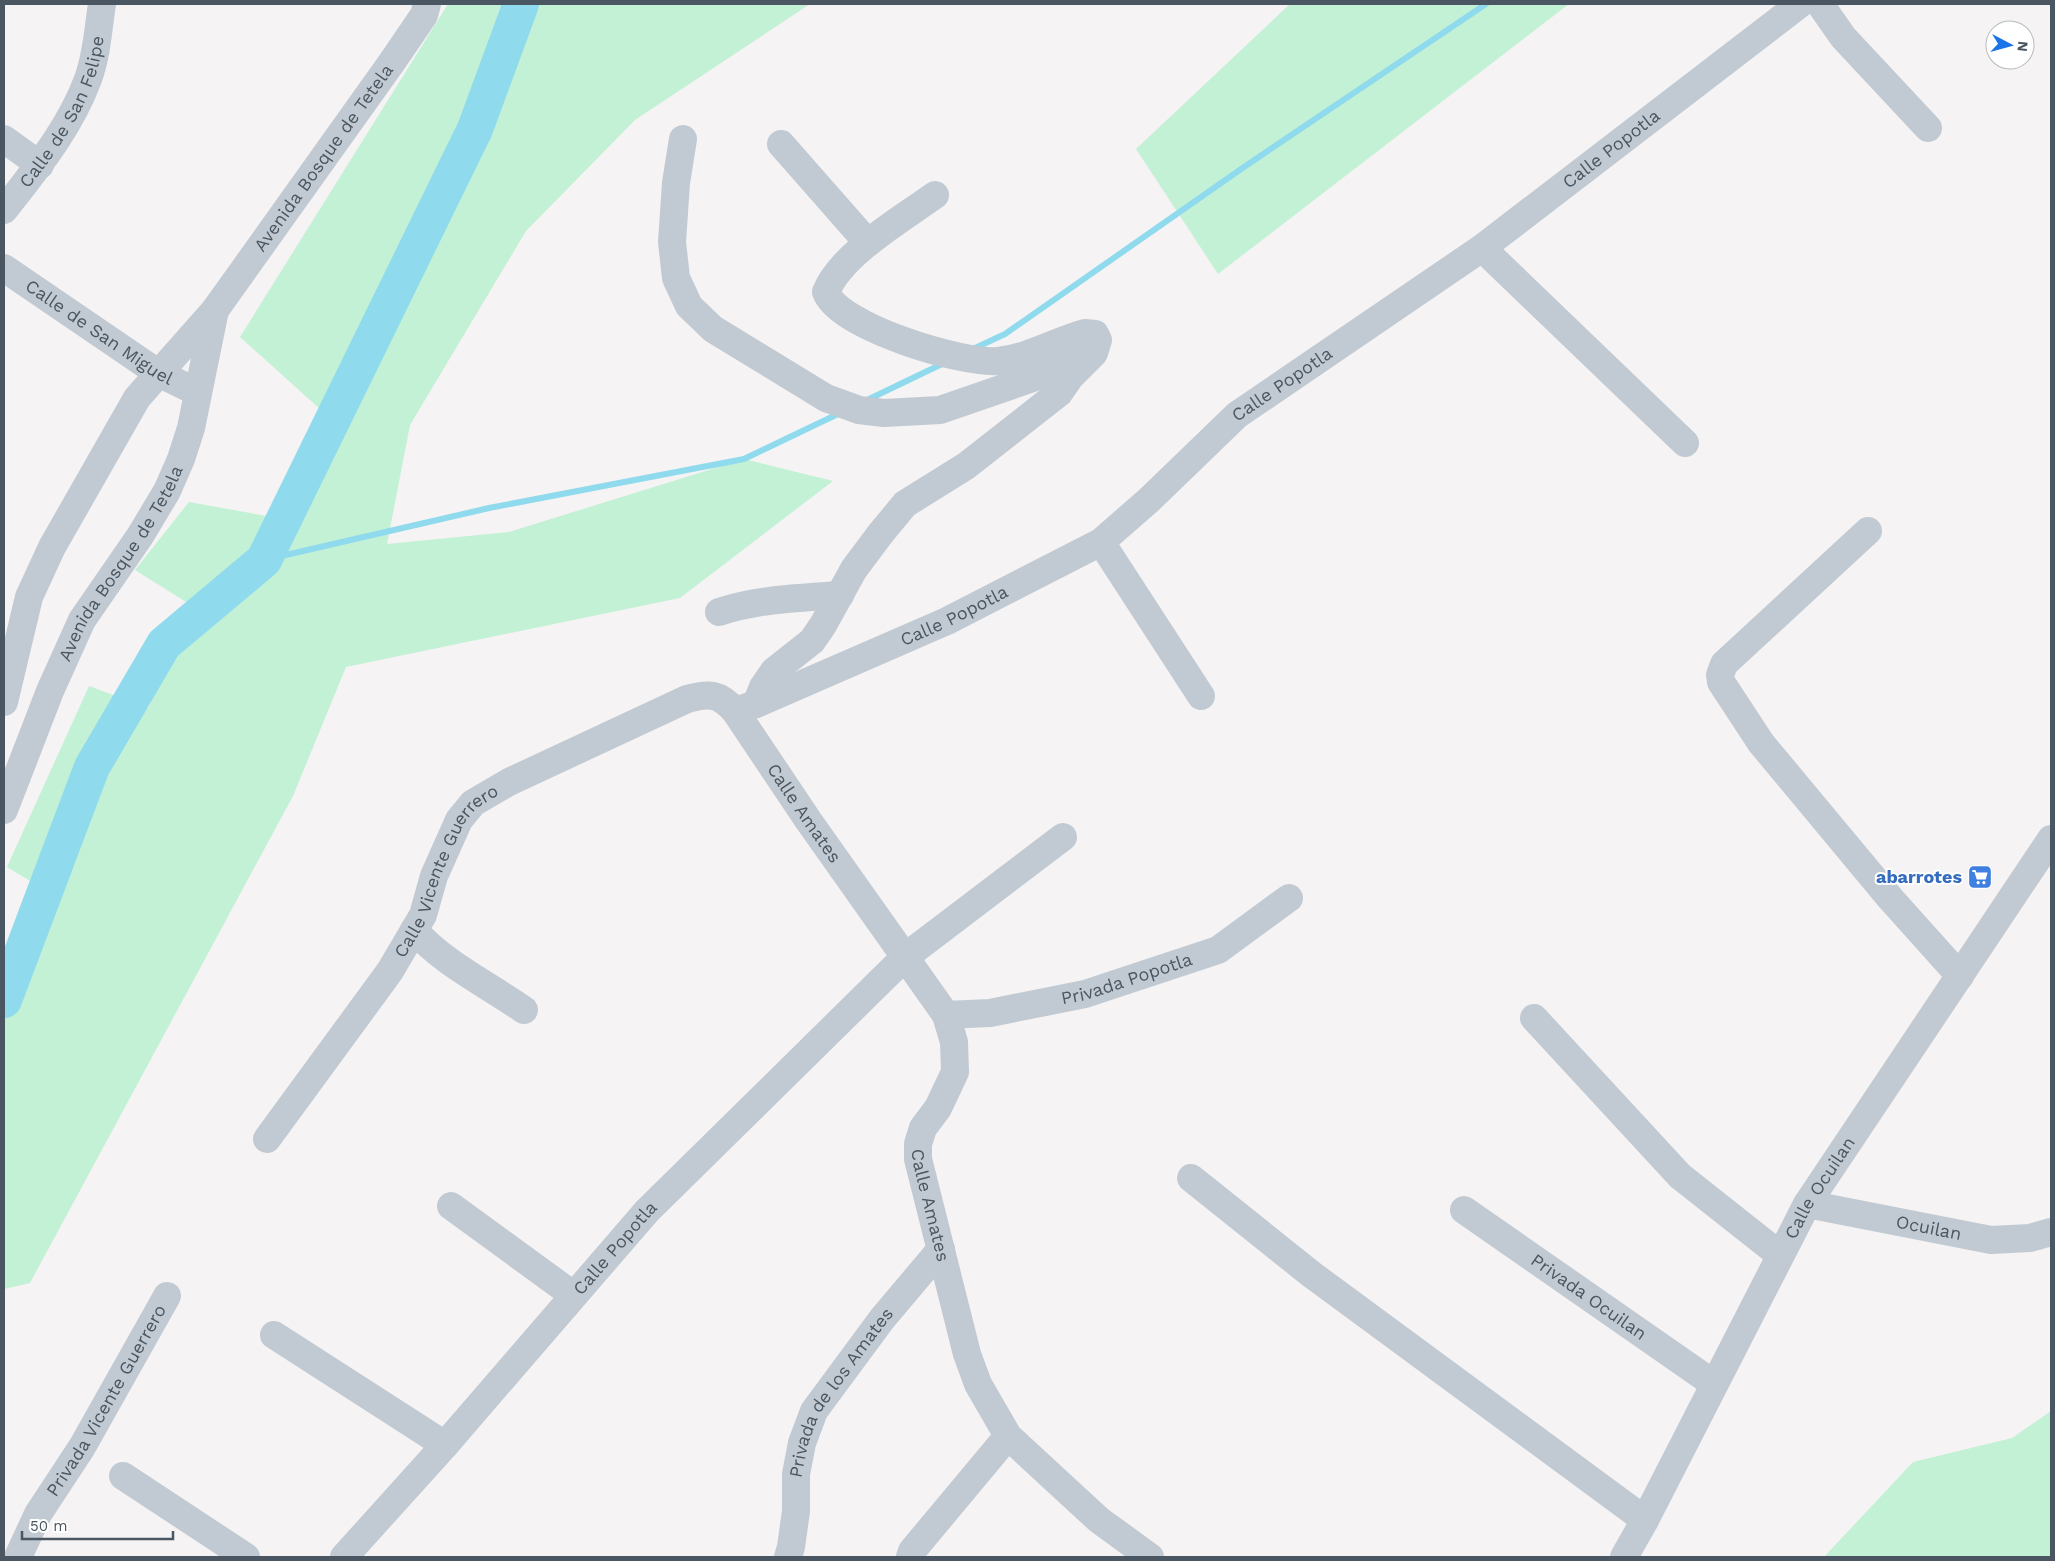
<svg xmlns="http://www.w3.org/2000/svg" width="2055" height="1561" font-family="'Work Sans',sans-serif">
	<rect width="100%" height="100%" fill="#f5f3f3"/>
	<g fill="#c3f1d5">
		<polygon points="448,4 810,4 635,120 526,231 410,425 387,544 509,532 744,459 833,481 680,598 346,667 293,796 30,1283 4,1289 4,951 50,893 7,867 89,686 148,708 194,607 135,570 189,502 289,520 321,410 240,337"/>
		<polygon points="1290,4 1569,4 1218,274 1136,149"/>
		<polygon points="2051,1411 2051,1557 1824,1557 1913,1462 2012,1438"/>
	</g>
	<g fill="none" stroke-linecap="round" stroke-linejoin="round">
		<g stroke="#90daee" stroke-width="6">
			<polyline points="973,349 1005,334 1244,167 1486,4"/>
			<polyline points="865,401 944,363"/>
			<polyline points="264,560 489,508 744,459 840,413"/>
		</g>
		<polyline stroke="#90daee" stroke-width="36" points="4,1000 92,767 164,644 264,560 475,129 521,4"/>
		<g stroke="#c1cad2" stroke-width="28">
			<polyline points="1820,4 1843,37 1928,128"/>
			<polyline points="4,139 40,165"/>
			<polyline points="683,139 676,183 672,242 676,278 689,306 713,329 826,398 859,410 884,413 940,410 1053,371 1083,363"/>
			<polyline points="781,144 868,243"/>
			<path id="s1" d="M 4,210 C 36,169 70,128 88,79 C 97,55 98,29 102,4"/>
			<polyline points="1482,248 1685,443"/>
			<path id="s2" d="M 4,268 L 158,373 L 197,392"/>
			<polyline points="1868,531 1724,664 1720,675 1721,682 1761,743 1890,898 1960,976"/>
			<polyline points="1101,542 1201,696"/>
			<path d="M 719,612 C 758,599 799,598 840,595"/>
			<path id="s3" d="M 4,702 L 29,597 L 52,547 L 137,398 L 215,310 L 392,62 L 424,15 L 427,4"/>
			<path d="M 756,704 L 763,687 L 774,671 L 812,641 L 823,625 L 854,569 L 881,533 L 905,504 L 966,466 L 1059,393 L 1070,377 L 1094,353 L 1098,340 L 1095,334 L 1085,333 C 1056,341 1028,358 998,361 C 962,364 839,327 826,292 C 841,254 902,219 935,195"/>
			<path id="s4" d="M 735,711 L 756,704 L 947,621 L 1101,542 L 1149,500 L 1237,415 L 1482,248 L 1800,4"/>
			<path id="s5" d="M 4,810 L 50,691 L 82,620 L 140,536 L 167,491 L 181,459 L 191,428 L 215,310"/>
			<path d="M 414,930 C 444,964 487,984 524,1010"/>
			<path id="s6" d="M 946,1015 L 990,1013 L 1085,994 L 1218,950 L 1289,898"/>
			<polyline points="1534,1018 1680,1176 1780,1255"/>
			<path id="s7" d="M 267,1139 L 390,971 L 423,915 L 434,876 L 459,820 L 473,803 L 509,782 L 687,699 C 709,693 719,693 735,711 L 808,820 L 946,1015 L 954,1042 L 955,1072 L 938,1108 L 923,1128 L 918,1144 L 918,1159 L 967,1354 L 978,1384 L 1008,1436 L 1099,1520 L 1150,1557"/>
			<polyline points="1191,1178 1311,1274 1645,1520"/>
			<path id="s8" d="M 1807,1204 L 1991,1240 L 2030,1238 L 2051,1232"/>
			<polyline points="451,1206 573,1295"/>
			<path id="s9" d="M 1464,1210 L 1714,1384"/>
			<polyline points="274,1335 445,1445"/>
			<polyline points="123,1476 246,1557"/>
			<path id="s10" d="M 18,1557 L 38,1514 L 82,1447 L 167,1296"/>
			<path id="s11" d="M 344,1557 L 445,1445 L 647,1211 L 905,957 L 1063,837"/>
			<path id="s12" d="M 788,1557 L 791,1547 L 796,1511 L 796,1474 L 802,1443 L 814,1411 L 882,1319 L 941,1249"/>
			<polyline points="910,1557 912,1551 1008,1436"/>
			<path id="s13" d="M 1624,1557 L 1645,1520 L 1807,1204 L 2051,839"/>
		</g>
	</g>
	<defs>
		<symbol id="supermarket-square" viewBox="-11 -11 22 22"><rect x="-9" y="-9" width="18" height="18" rx="4" fill="#3f7fe0" stroke="#fff"/><path d="M-6-5.5h2.5l.6 2H6L4.5 2H-2.5L-4.4-4H-6ZM-1.5 3.2a1.3 1.3 0 1 0 .1 0ZM3 3.2a1.3 1.3 0 1 0 .1 0Z" fill="#fff"/></symbol>
	</defs>
	<g fill-rule="evenodd">
		<use href="#supermarket-square" x="1966" y="863" width="28" height="28"/>
	</g>
	<g text-anchor="middle" stroke-width="4" stroke-linejoin="round" paint-order="stroke">
		<g font-size="18" fill="#4a5661" stroke="#fff">
			<text dy="6" stroke="none"><textPath href="#s1" startOffset="116">Calle de San Felipe</textPath></text>
			<text dy="6" stroke="none"><textPath href="#s4" startOffset="1049">Calle Popotla</textPath></text>
			<text dy="6" stroke="none"><textPath href="#s3" startOffset="639">Avenida Bosque de Tetela</textPath></text>
			<text dy="6" stroke="none"><textPath href="#s2" startOffset="115">Calle de San Miguel</textPath></text>
			<text dy="6" stroke="none"><textPath href="#s4" startOffset="644">Calle Popotla</textPath></text>
			<text dy="6" stroke="none"><textPath href="#s5" startOffset="274">Avenida Bosque de Tetela</textPath></text>
			<text dy="6" stroke="none"><textPath href="#s4" startOffset="239">Calle Popotla</textPath></text>
			<text dy="6" stroke="none"><textPath href="#s7" startOffset="812">Calle Amates</textPath></text>
			<text dy="6" stroke="none"><textPath href="#s7" startOffset="325">Calle Vicente Guerrero</textPath></text>
			<text dy="6" stroke="none"><textPath href="#s6" startOffset="185">Privada Popotla</textPath></text>
			<text dy="6" stroke="none"><textPath href="#s13" startOffset="418">Calle Ocuilan</textPath></text>
			<text dy="6" stroke="none"><textPath href="#s7" startOffset="1261">Calle Amates</textPath></text>
			<text dy="6" stroke="none"><textPath href="#s8" startOffset="124">Ocuilan</textPath></text>
			<text dy="6" stroke="none"><textPath href="#s11" startOffset="411">Calle Popotla</textPath></text>
			<text dy="6" stroke="none"><textPath href="#s9" startOffset="152">Privada Ocuilan</textPath></text>
			<text dy="6" stroke="none"><textPath href="#s12" startOffset="178">Privada de los Amates</textPath></text>
			<text dy="6" stroke="none"><textPath href="#s10" startOffset="180">Privada Vicente Guerrero</textPath></text>
		</g>
		<g font-size="18" font-weight="bold" fill="#366cbe" stroke="#fff" text-anchor="end">
			<text x="1962" y="883">abarrotes</text>
		</g>
	</g>
	<rect width="2055" height="1561" fill="none" stroke="#4a5661" stroke-width="10"/>
	<g transform="translate(2010 45) rotate(96)"><circle r="24" fill="#ffffff" stroke="#b7bbc0"/>
	<path d="M0-4L9 19L0 12L-9 19Z" fill="#1a73e8"/>
	<text y="-8" font-size="14" font-weight="bold" text-anchor="middle" fill="#4a5661">N</text>
	</g>
	<path d="M22 1531v8h151v-8" fill="none" stroke="#4a5661" stroke-width="2.5"/>
	<text x="30" y="1531" font-size="15" fill="#4a5661" stroke="#ffffff" stroke-width="4" paint-order="stroke">50 m</text>
</svg>
